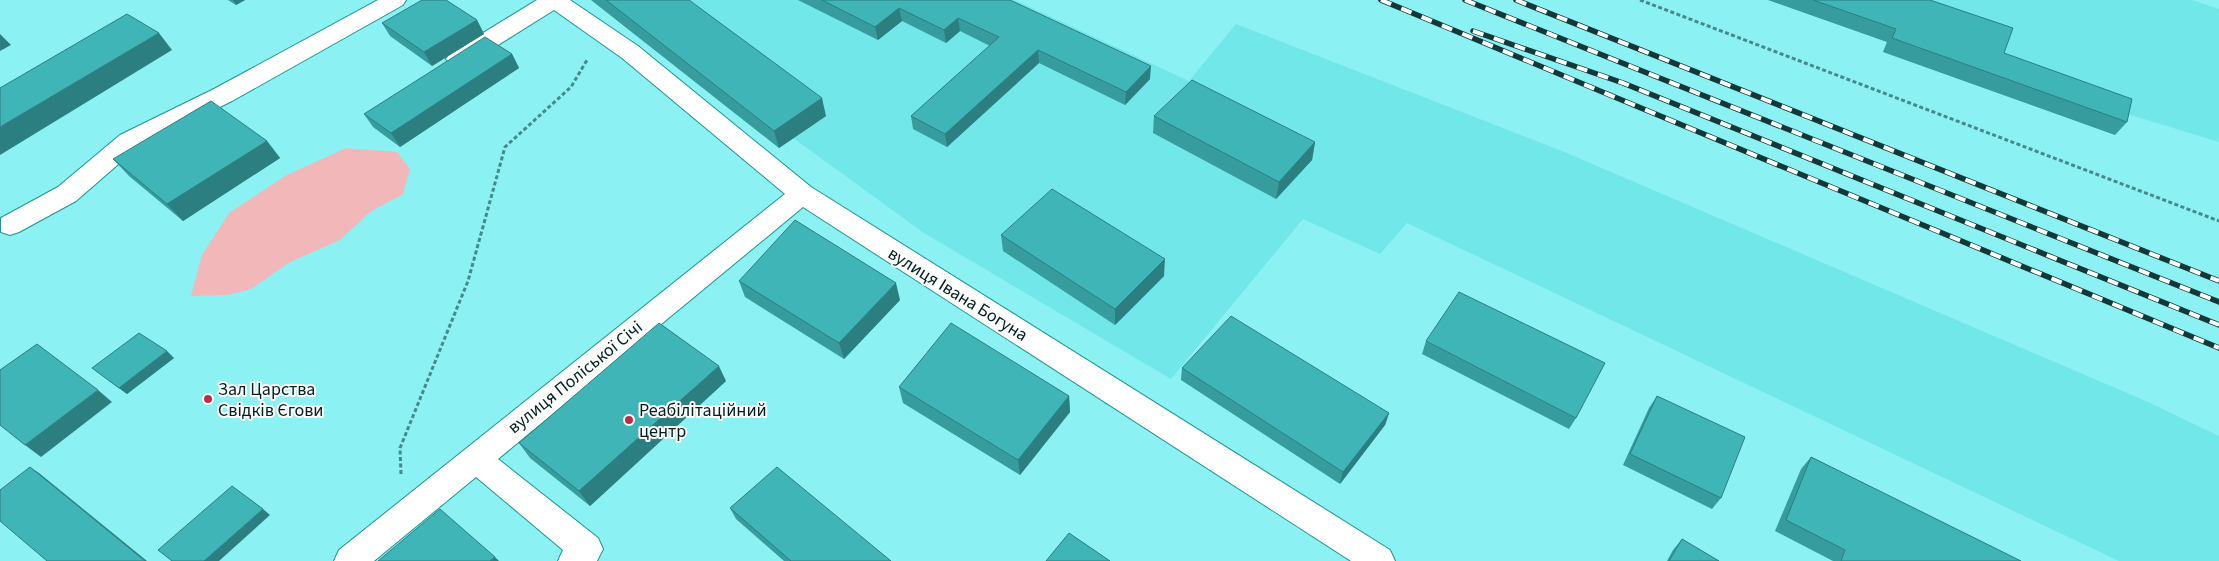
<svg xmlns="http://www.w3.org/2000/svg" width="2219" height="561" font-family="'Source Sans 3',sans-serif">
	<rect width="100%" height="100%" fill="#8bf1f3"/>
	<g fill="#72e7e9">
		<polygon points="591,0 1015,0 1189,81 1236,24 1562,151 2148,402 2219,436 2219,561 2119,561 1407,223 1380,254 1303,219 1171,379 924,233 793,138 779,148"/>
		<polygon points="1768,0 2192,0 2219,9 2219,142 2121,112 2115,135 1883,52 1887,42"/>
	</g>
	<polygon fill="#f2b7b9" points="346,148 397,152 410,169 403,194 370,212 340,240 290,262 251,289 227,295 191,296 202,255 229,213 285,176"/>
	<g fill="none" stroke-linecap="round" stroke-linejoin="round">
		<defs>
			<g id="minor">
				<polygon points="378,0 406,0 403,5 232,101 138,147 76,201 19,232 10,235 1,232 1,218 58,187 120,135 214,89"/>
				<polygon points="537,0 570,0 638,46 811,187 1390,550 1395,561 1351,561 803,207 498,459 598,538 603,549 597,561 558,561 563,550 476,477 374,561 334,561 339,550 785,194 622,58 554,10 466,65 458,67 450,65 446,59 450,53"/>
			</g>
		</defs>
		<use href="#minor" stroke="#1f9395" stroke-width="2"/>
		<g stroke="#46898a" stroke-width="3" stroke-dasharray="4 2.5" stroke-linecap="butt">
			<polyline points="1640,0 2219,221"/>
			<polyline points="401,474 400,448 468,281 505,147 571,87 587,60"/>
		</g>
		<use href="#minor" fill="#fff" fill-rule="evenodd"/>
		<defs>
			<g id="rail">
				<polyline points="1381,0 2219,348"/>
				<polyline points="1465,0 2219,302"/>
				<polyline points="1516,0 2219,281"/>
				<polyline points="1473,31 1623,83 2219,325"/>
			</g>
		</defs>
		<use href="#rail" stroke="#113939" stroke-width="5.5"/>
		<use href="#rail" stroke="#fefefe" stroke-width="4" stroke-dasharray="11" stroke-linecap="butt"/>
	</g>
	<g fill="#369c9d">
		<polygon points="228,0 245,0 236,5"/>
		<polygon points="591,0 689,0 826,116 779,148"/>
		<polygon points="798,0 1010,0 1150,79 1125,105 1039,63 947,147 913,129 911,116 990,46 960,31 946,43 902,21 878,40"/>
		<polygon points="1768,0 1930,0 2004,53 2127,122 2115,135 1883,52 1887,42"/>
		<polygon points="477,20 484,34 432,66 390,36 382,23"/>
		<polygon points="512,54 519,68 400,147 373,127 364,114"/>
		<polygon points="1154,116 1315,142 1312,160 1276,199 1153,133"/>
		<polygon points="267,141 280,158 183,221 129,176 113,159"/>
		<polygon points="1001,235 1164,276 1115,325 1003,251"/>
		<polygon points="739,281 900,300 844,359 745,297"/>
		<polygon points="1426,341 1576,418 1569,429 1422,354"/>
		<polygon points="174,358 127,394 92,368"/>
		<polygon points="1182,368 1389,413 1385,425 1340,484 1181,380"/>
		<polygon points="726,381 590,506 530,458 519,443"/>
		<polygon points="899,387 1069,396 1070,412 1020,475 903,403"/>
		<polygon points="1657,396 1721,498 1712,509 1623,465 1649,408"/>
		<polygon points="1811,457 2021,561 1833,561 1775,531 1801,469"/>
		<polygon points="730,508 891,561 784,561 736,519"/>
		<polygon points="1682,539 1719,561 1667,561 1673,550"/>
	</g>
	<g fill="#2c7f80">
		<polygon points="233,0 245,0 236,5"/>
		<polygon points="899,8 902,21 878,40 875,27"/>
		<polygon points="958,18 960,31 946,43 944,30"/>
		<polygon points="477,20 484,34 432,66 424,52"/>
		<polygon points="159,33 172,50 0,155 0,127"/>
		<polygon points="0,34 11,45 0,51"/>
		<polygon points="1038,50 1039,63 947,147 945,134"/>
		<polygon points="512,54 519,68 400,147 391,133"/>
		<polygon points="1151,66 1150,79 1125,105 1126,92"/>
		<polygon points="822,98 826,116 779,148 774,131"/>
		<polygon points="267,141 280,158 183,221 167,204"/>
		<polygon points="1315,142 1312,160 1276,199 1279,182"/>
		<polygon points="1165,259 1164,276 1115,325 1115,309"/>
		<polygon points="896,283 900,300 844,359 839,343"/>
		<polygon points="167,351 174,358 127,394 119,388"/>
		<polygon points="719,366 726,381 590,506 579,491"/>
		<polygon points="98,390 112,402 41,457 25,445"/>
		<polygon points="1069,396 1070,412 1020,475 1018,460"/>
		<polygon points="1389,413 1385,425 1340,484 1343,472"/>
		<polygon points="30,467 39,473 147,561 145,561"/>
		<polygon points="263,509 270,515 219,561 204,561"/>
		<polygon points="495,557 499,561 490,561"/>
	</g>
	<g fill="#3fb5b7" stroke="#2c7f80">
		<polygon points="422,0 446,0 477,20 424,52 382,23"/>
		<polygon points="606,0 689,0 822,98 774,131"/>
		<polygon points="822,0 1010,0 1151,66 1126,92 1038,50 945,134 911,116 999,37 958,18 944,30 899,8 875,27"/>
		<polygon points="1813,0 1930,0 2013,28 2004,53 2132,99 2127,122 1892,38 1896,29"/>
		<polygon points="127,14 159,33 0,127 0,88"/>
		<polygon points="485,37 512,54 391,133 364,114"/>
		<polygon points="1192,80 1315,142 1279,182 1154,116"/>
		<polygon points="211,101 267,141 167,204 113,159"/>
		<polygon points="1052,189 1165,259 1115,309 1001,235"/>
		<polygon points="795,220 896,283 839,343 739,281"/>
		<polygon points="1459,292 1605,363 1576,418 1426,341"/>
		<polygon points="1231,316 1389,413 1343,472 1182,368"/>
		<polygon points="659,323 719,366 579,491 519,443"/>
		<polygon points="951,323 1069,396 1018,460 899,387"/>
		<polygon points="139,333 167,351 119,388 92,368"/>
		<polygon points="37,344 98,390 25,445 0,425 0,370"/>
		<polygon points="1657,396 1745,437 1721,498 1630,454"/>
		<polygon points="1811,457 2021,561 1841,561 1845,550 1786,520"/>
		<polygon points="30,467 145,561 47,561 0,521 0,490"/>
		<polygon points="777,467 891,561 791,561 730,508"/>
		<polygon points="232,486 263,509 204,561 172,561 158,550"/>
		<polygon points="440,509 495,557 490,561 378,561"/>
		<polygon points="1069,533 1110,561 1046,561"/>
		<polygon points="1682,539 1719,561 1669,561"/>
	</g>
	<g fill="#be2d45" stroke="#fefefe" stroke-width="2">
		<circle cx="208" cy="399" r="5"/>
		<circle cx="629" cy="420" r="5"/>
	</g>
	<g text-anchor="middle" stroke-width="4" stroke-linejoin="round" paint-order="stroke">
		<g font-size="18" fill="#001f1f" stroke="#fefefe">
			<text transform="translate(958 294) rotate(32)" y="6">вулиця Івана Богуна</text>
			<text transform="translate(575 377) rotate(-39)" y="6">вулиця Поліської Січі</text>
		</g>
		<g font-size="18" fill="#001f1f" stroke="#fefefe" text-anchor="start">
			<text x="218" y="395">Зал Царства<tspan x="218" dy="21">Свідків Єгови</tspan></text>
			<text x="639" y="416">Реабілітаційний<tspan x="639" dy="21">центр</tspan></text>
		</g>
	</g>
</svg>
